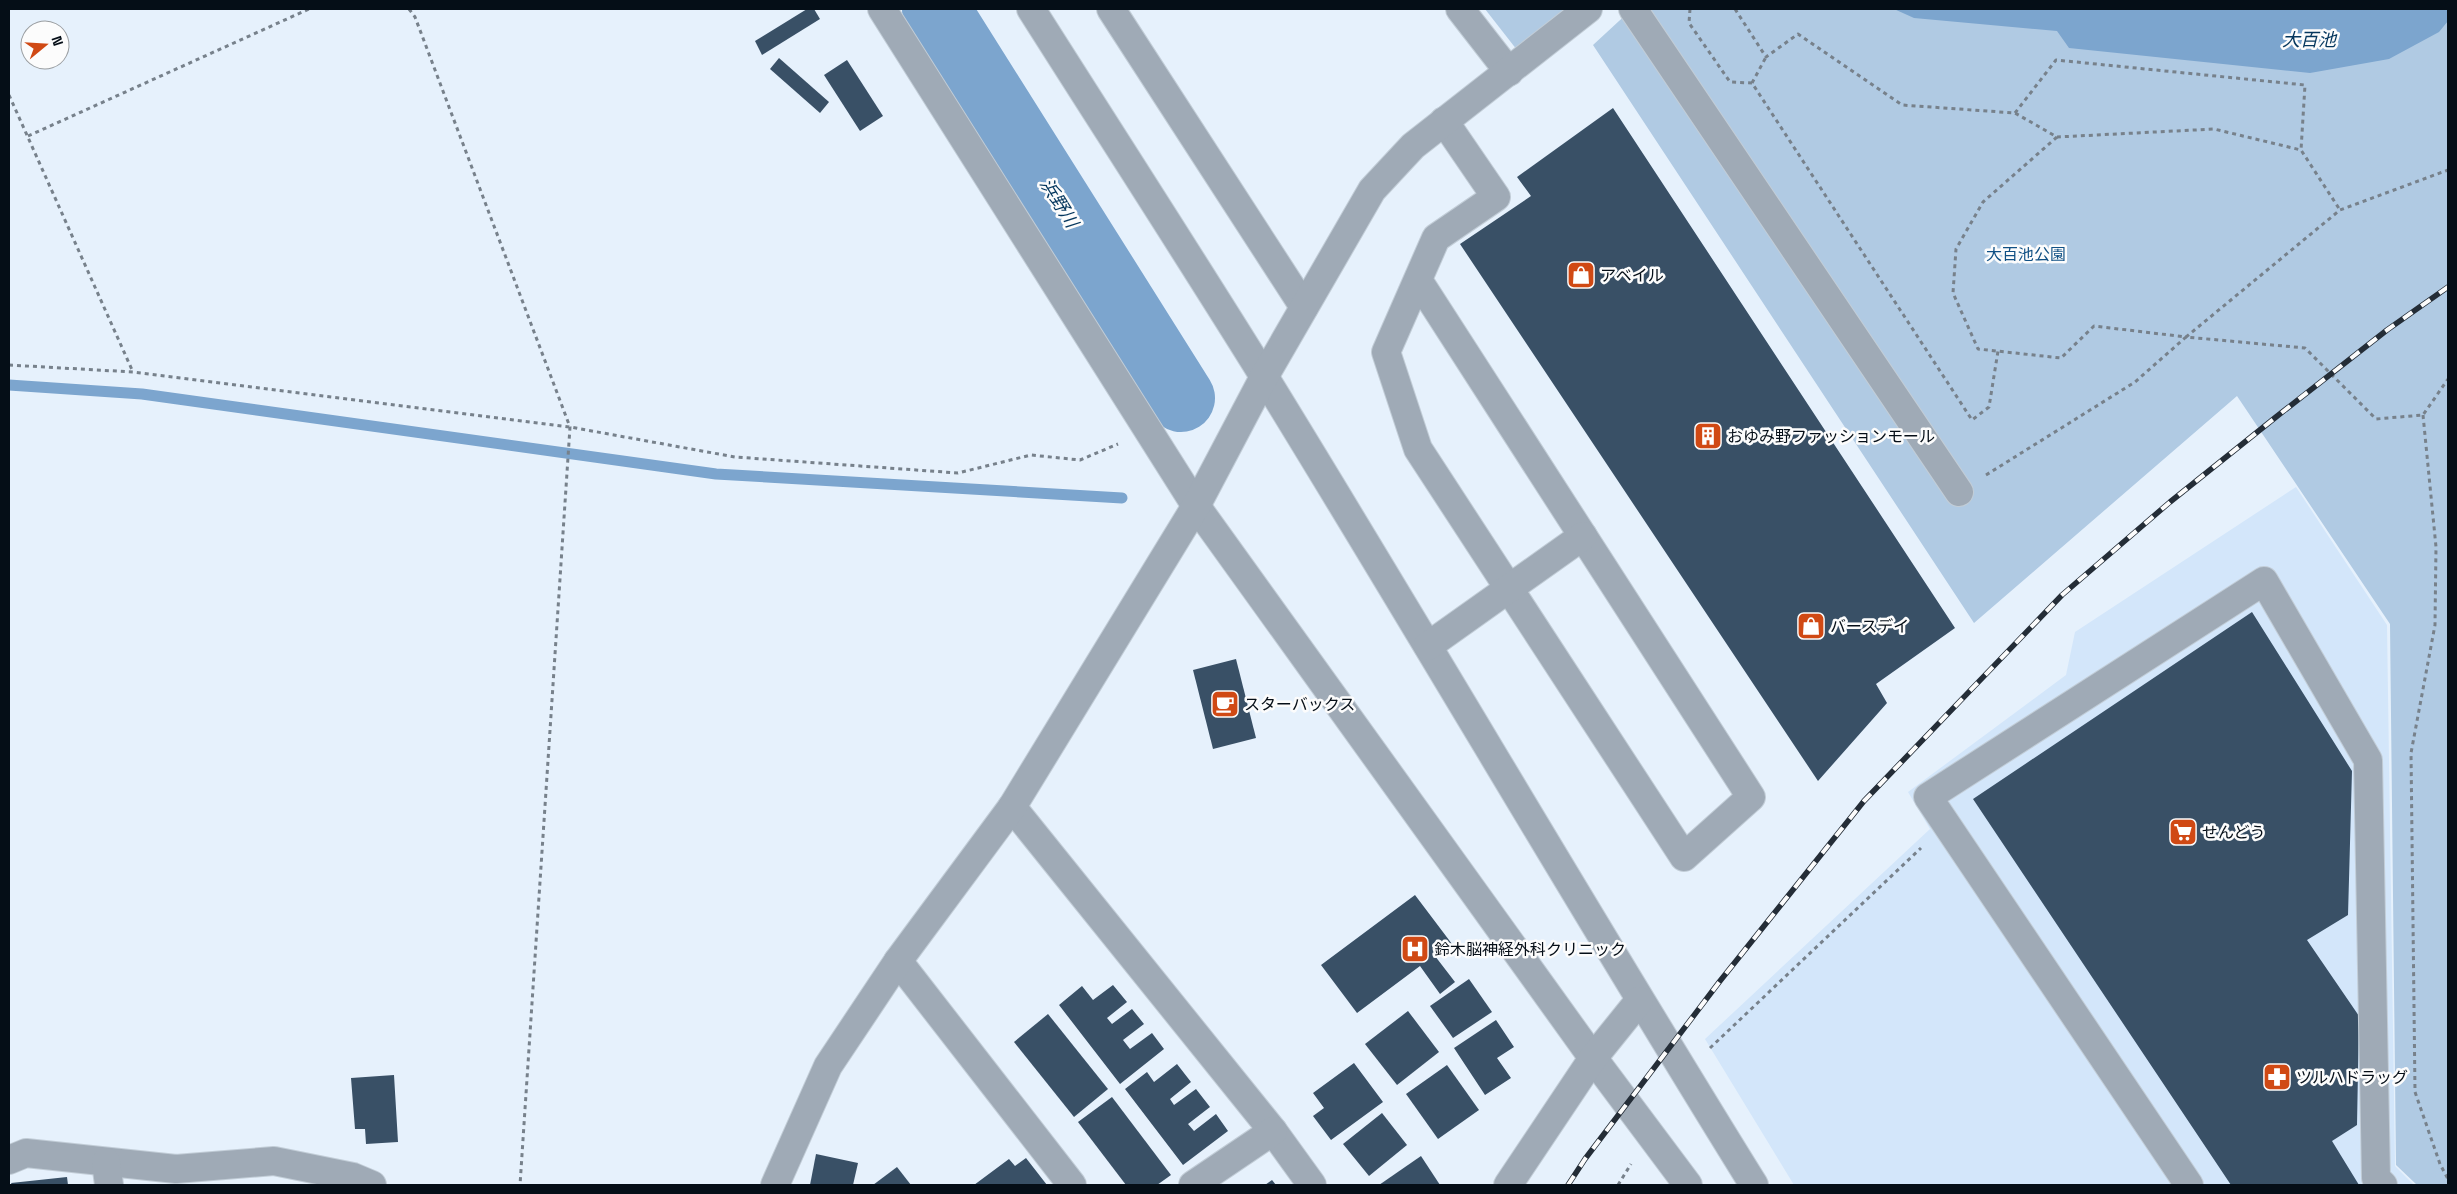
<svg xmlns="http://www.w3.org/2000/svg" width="2457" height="1194" font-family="'Space Grotesk','Noto Sans JP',sans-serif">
	<rect width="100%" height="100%" fill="#e6f1fc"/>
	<polygon fill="#d3e6fa" points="2296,487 2387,625 2395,1166 2414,1185 1794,1185 1705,1039 1930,829 1908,792 2066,675 2075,632"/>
	<g fill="#b0cae3">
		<polygon points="1485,9 1571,9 1517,50"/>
		<polygon points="1632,9 2448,9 2448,1185 2417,1185 2396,1165 2390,624 2237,396 1974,623 1593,45"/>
	</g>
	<polygon fill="#7ca5ce" points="1894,9 2448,9 2448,21 2439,32 2389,59 2310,73 2069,48 2057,31 1914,18"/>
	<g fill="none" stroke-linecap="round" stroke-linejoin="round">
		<polyline stroke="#7ca5ce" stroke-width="11" points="9,385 142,394 716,474 1122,498"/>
		<polyline stroke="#7ca5ce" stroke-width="68" points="936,9 1181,398"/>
	</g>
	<g fill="#395066">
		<polygon points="807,9 814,9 820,19 762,55 755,41"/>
		<polygon points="779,58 829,102 820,113 770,69"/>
		<polygon points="847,60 883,116 860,131 824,75"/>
		<polygon points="1613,108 1955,628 1876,684 1887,703 1818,781 1460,244 1531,196 1517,177"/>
		<polygon points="2252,612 2352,771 2348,915 2307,940 2359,1016 2357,1125 2332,1141 2359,1185 2231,1185 1973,799"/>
		<polygon points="1236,659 1256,738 1213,749 1193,670"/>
		<polygon points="1415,895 1452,944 1435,956 1455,982 1440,994 1420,966 1357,1013 1321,965"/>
		<polygon points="1469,979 1492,1012 1453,1038 1430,1006"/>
		<polygon points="1113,985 1127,1002 1107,1018 1112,1024 1132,1009 1144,1024 1123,1040 1130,1049 1152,1033 1164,1049 1120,1084 1059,1005 1082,986 1093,1000"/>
		<polygon points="1408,1011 1439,1052 1397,1085 1365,1044"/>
		<polygon points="1048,1014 1108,1089 1074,1117 1014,1042"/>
		<polygon points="1496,1020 1514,1047 1497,1058 1511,1078 1485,1095 1454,1048"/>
		<polygon points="1354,1063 1383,1102 1331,1140 1313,1116 1324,1108 1313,1093"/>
		<polygon points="1177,1064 1191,1082 1170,1099 1174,1105 1196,1089 1210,1107 1188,1124 1194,1131 1216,1114 1228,1131 1183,1165 1125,1089 1147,1072 1154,1082"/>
		<polygon points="1447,1065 1479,1110 1438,1139 1406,1094"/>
		<polygon points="394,1075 398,1142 366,1144 365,1129 355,1129 351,1078"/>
		<polygon points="1112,1097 1171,1175 1157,1185 1126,1185 1078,1122"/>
		<polygon points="1382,1113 1407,1145 1369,1176 1343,1144"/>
		<polygon points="816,1154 858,1163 853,1185 810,1185"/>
		<polygon points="1421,1156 1440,1185 1379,1185"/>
		<polygon points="1026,1158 1047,1185 974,1185 1009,1159 1015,1166"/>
		<polygon points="897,1167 911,1185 873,1185"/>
		<polygon points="67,1177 68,1185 12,1185 11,1183"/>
		<polygon points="1272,1180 1276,1185 1265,1185"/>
	</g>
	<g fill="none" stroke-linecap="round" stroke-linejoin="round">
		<defs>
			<g id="minor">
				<polyline points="882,9 1196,506 1593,1058 1688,1185"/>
				<path d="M 1031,9 C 1109,132 1188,254 1265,378 C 1430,646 1588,918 1754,1185"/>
				<polyline points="1111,9 1304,307"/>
				<polyline points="1460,9 1509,72"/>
				<polyline points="1633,9 1959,492"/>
				<polyline points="1418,280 1751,797 1684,857 1418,449 1386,352 1436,238 1496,197 1444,121"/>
				<polyline points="1428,646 1583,536"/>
				<polyline points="1012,807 1273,1131 1312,1185"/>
				<polyline points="898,961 1072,1185"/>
				<polyline points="9,1160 26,1153 176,1169 274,1161 353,1177 372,1185"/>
				<polyline points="106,1162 109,1185"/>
				<polyline points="775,1185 828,1066 898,961 1012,807 1196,506 1264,377 1372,190 1413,146 1588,9"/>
				<polyline points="1193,1185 1273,1131"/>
				<polyline points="1508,1185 1593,1058 1639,1001"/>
				<polyline points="2189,1185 1928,797 2264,581 2368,760 2376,1178 2383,1185"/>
			</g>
		</defs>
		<use href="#minor" stroke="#c2cdd7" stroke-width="30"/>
		<g stroke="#77818b" stroke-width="3" stroke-dasharray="4 4" stroke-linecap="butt">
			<polyline points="409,9 415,17 570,427 520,1185"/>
			<polyline points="1690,9 1689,23 1730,82 1752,83 1972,420 1989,407 1998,351"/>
			<polyline points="1735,9 1766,57 1798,34 1902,105 2015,113 2057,137 2214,129 2301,150 2340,210"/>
			<polyline points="1752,83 1766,57"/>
			<polyline points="9,95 133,372"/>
			<polyline points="2015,113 2056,60 2305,85 2301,150"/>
			<polyline points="28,136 309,9"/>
			<polyline points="2057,137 1983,202 1956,249 1953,293 1978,349 2061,358 2094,326 2186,337 2340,210 2448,170"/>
			<polyline points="9,365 133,372 570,427 735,457 958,473 1031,455 1080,460 1118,444"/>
			<polyline points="2423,415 2436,547 2435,625 2411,753 2415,1092 2440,1164 2448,1179"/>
			<polyline points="1986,475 2135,382 2186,337 2305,348 2376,419 2423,415 2448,379"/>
			<polyline points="1710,1048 1921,848"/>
			<polyline points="1618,1185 1631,1164"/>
		</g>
		<use href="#minor" stroke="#9faab6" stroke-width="28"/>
		<defs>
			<polyline id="rail" points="1568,1185 1585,1159 1720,981 1864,801 2062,595 2170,502 2276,417 2387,330 2448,287"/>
		</defs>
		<use href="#rail" stroke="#242d37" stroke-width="5.5"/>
		<use href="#rail" stroke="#fcfcfc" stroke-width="4" stroke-dasharray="11" stroke-linecap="butt"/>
	</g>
	<defs>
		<symbol id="shop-square" viewBox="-11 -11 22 22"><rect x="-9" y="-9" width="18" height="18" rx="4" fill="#d04914" stroke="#fcfcfc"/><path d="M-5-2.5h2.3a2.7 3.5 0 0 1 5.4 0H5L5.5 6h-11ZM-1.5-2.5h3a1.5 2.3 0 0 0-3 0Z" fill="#fff"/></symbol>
		<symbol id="building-square" viewBox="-11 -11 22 22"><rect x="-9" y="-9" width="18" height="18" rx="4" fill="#d04914" stroke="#fcfcfc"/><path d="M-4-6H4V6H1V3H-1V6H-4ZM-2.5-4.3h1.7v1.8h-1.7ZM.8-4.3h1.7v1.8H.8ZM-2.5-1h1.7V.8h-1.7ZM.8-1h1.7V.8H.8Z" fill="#fff"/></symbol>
		<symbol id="cafe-square" viewBox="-11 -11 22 22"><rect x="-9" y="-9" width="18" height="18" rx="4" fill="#d04914" stroke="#fcfcfc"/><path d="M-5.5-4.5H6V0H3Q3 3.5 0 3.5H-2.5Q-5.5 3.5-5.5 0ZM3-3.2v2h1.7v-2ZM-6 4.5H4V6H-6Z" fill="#fff"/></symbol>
		<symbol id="supermarket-square" viewBox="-11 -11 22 22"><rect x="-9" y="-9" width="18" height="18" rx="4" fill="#d04914" stroke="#fcfcfc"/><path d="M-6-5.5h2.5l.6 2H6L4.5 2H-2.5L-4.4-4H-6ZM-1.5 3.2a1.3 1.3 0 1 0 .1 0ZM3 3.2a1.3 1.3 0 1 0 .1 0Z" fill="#fff"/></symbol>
		<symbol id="hospital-square" viewBox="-11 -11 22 22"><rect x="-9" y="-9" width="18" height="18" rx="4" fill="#d04914" stroke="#fcfcfc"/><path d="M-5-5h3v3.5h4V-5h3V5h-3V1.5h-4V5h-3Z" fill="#fff"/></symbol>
		<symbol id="pharmacy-square" viewBox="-11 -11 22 22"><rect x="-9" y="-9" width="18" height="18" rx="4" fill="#d04914" stroke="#fcfcfc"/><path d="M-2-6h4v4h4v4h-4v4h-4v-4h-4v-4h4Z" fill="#fff"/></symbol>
	</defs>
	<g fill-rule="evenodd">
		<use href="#shop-square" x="1565" y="259" width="32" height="32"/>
		<use href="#building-square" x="1692" y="420" width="32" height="32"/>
		<use href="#shop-square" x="1795" y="610" width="32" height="32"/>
		<use href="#cafe-square" x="1209" y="688" width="32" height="32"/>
		<use href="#supermarket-square" x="2167" y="816" width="32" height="32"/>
		<use href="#hospital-square" x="1399" y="933" width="32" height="32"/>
		<use href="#pharmacy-square" x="2261" y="1061" width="32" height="32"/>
	</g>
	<g text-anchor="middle" stroke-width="5" stroke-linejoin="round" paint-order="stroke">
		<g font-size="16" fill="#105084" stroke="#fcfcfc">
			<text x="2026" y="260">大百池公園</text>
		</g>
		<g font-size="16" fill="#050e17" stroke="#fcfcfc" text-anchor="start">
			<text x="1600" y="281">アベイル</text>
			<text x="1727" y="442">おゆみ野ファッションモール</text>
			<text x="1830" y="632">バースデイ</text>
			<text x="1244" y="710">スターバックス</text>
			<text x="2202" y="838">せんどう</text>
			<text x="1434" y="955">鈴木脳神経外科クリニック</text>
			<text x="2296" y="1083">ツルハドラッグ</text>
		</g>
		<g font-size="18" font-style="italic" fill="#04365d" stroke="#fcfcfc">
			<text x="2309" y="46">大百池</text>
			<text transform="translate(1059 203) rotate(58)" y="6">浜野川</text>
		</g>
	</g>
	<rect width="2457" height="1194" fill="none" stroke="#050e17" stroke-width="20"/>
	<g transform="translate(45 45) rotate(72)"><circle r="24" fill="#fcfcfc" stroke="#999da0"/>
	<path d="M0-4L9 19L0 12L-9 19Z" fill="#d04914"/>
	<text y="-8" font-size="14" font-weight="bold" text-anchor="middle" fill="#050e17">N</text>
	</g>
</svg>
